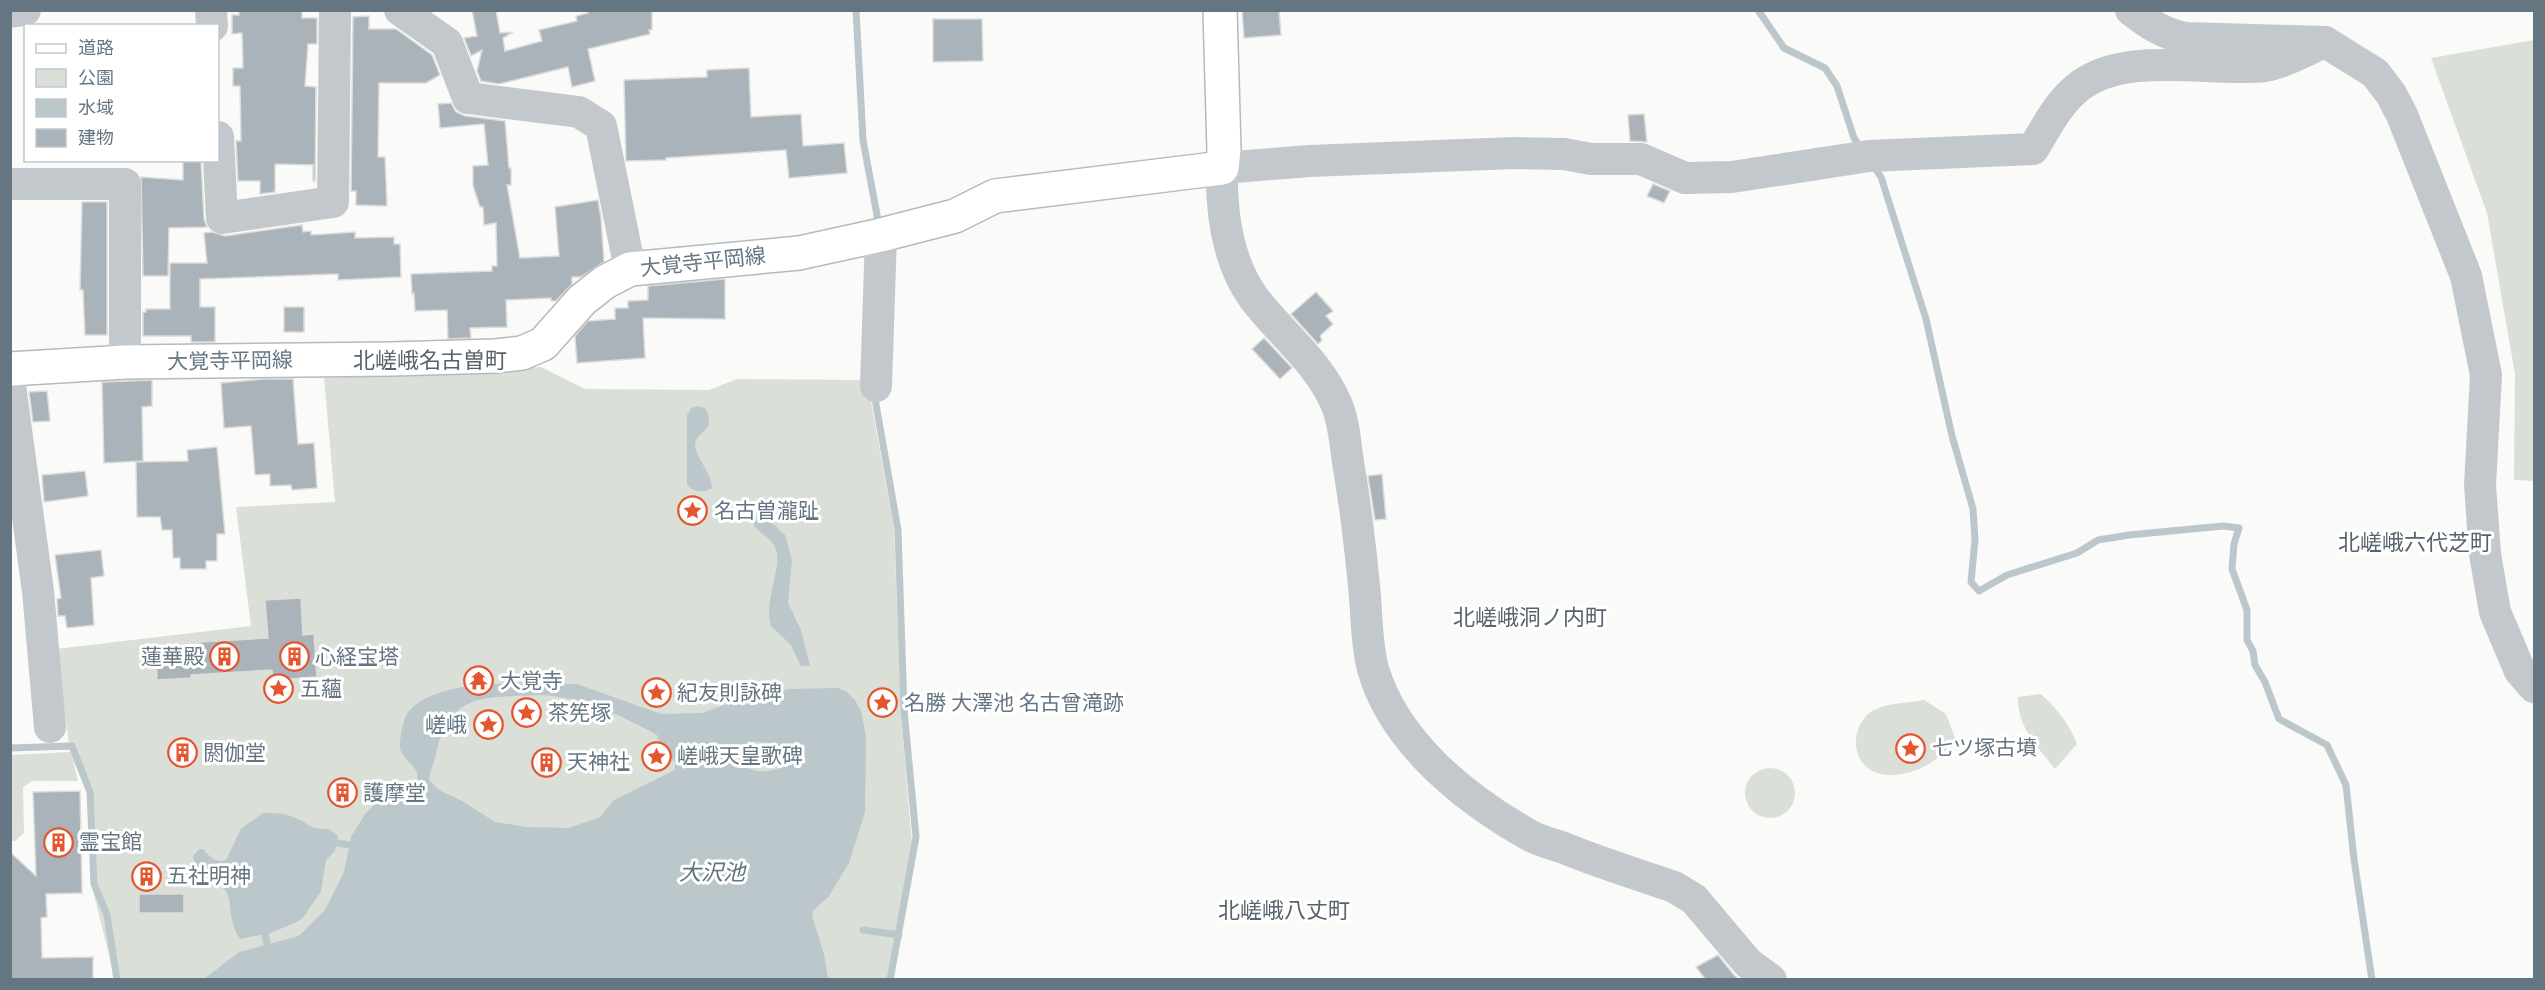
<svg xmlns="http://www.w3.org/2000/svg" width="2545" height="990" font-family="'Fira Sans Condensed','Noto Sans JP',sans-serif">
	<rect width="100%" height="100%" fill="#fafaf8"/>
	<g fill="#dadfd7">
		<polygon points="2534,40 2534,481 2514,480 2515,374 2487,213 2431,58"/>
		<polygon points="541,367 585,389 709,390 737,379 867,380 894,528 901,715 912,843 888,979 115,979 92,887 87,792 73,760 78,781 32,781 23,787 24,833 15,841 11,841 10,755 70,752 56,649 251,626 236,507 335,502 324,378"/>
		<path d="M 2041,694 C 2057,709 2069,723 2077,744 L 2055,769 C 2038,747 2017,727 2018,697 Z"/>
		<path d="M 1924,700 L 1946,714 L 1956,741 C 1947,749 1938,759 1927,765 C 1912,774 1885,780 1869,769 C 1849,755 1853,721 1874,710 C 1887,703 1909,703 1924,700 Z"/>
		<circle cx="1770" cy="793" r="25"/>
	</g>
	<g fill="#bbc7cb" fill-rule="evenodd">
		<path d="M 697,406 C 703,407 706,408 708,414 C 713,432 698,431 695,443 C 693,455 712,472 712,488 C 705,493 692,493 687,484 L 687,415 L 691,408 Z"/>
		<path d="M 754,518 L 771,522 L 785,535 L 792,560 L 788,603 L 801,630 L 810,666 L 801,666 L 791,645 L 771,626 C 762,599 788,560 772,542 C 767,537 759,532 754,526 Z"/>
		<path d="M 577,684 L 661,714 L 702,713 L 741,699 L 770,695 L 789,689 L 838,688 L 847,692 L 855,700 L 861,711 L 866,736 L 865,812 L 849,863 L 829,896 L 813,911 L 812,916 L 824,954 L 828,979 L 204,979 L 239,952 L 298,936 L 304,931 L 325,910 L 344,872 L 351,837 L 365,814 L 382,797 L 417,780 C 421,764 397,760 400,742 C 401,733 403,718 409,711 C 442,675 531,685 577,684 ZM 539,695 C 586,697 617,714 657,735 L 664,754 L 675,762 L 675,770 L 614,800 L 600,817 L 569,828 L 527,827 L 495,822 L 464,802 L 439,790 L 429,780 C 430,771 434,763 436,754 C 450,691 484,698 539,695 ZM 753,742 C 768,742 789,743 791,762 C 774,774 751,775 735,760 L 735,753 L 741,746 Z"/>
		<path d="M 263,813 C 273,813 283,813 293,817 C 312,824 305,829 329,829 L 338,836 L 335,851 L 326,860 L 321,891 L 303,918 L 295,923 L 270,933 L 240,939 C 220,907 246,891 197,873 L 193,856 L 199,849 L 203,849 C 209,856 216,864 226,860 L 241,829 Z"/>
	</g>
	<g fill="none" stroke-linecap="round" stroke-linejoin="round">
		<g stroke="#bbc7cb" stroke-width="7">
			<polyline points="856,10 863,140 879,226"/>
			<polyline points="1758,10 1784,48 1825,68 1837,86 1854,138 1861,148"/>
			<polyline points="1873,165 1881,177 1926,319 1952,436 1973,509 1975,540 1971,582 1979,591 2007,575 2077,553 2098,540 2129,535 2223,526 2239,528 2234,544 2232,569 2247,610 2247,640 2253,651 2255,665 2265,682 2279,719 2327,745 2346,785 2354,859 2372,980"/>
			<polyline points="874,393 898,530 904,710 916,837 890,980"/>
			<polyline points="10,748 72,746 90,792 94,884 107,915 117,980"/>
			<polyline points="337,843 349,845"/>
			<polyline points="863,930 899,935"/>
			<polyline points="265,934 267,944"/>
		</g>
	</g>
	<g fill="#aab3b9" stroke="#dcdcda" stroke-width="1.5">
		<polygon points="239,10 302,10 302,18 317,18 317,44 308,44 305,86 316,87 315,181 313,181 313,165 275,164 275,192 260,194 260,181 238,181 236,141 241,141 240,86 233,86 233,68 243,68 242,33 232,34 232,15 239,15"/>
		<polygon points="472,10 496,10 500,33 513,32 503,38 505,51 542,41 539,30 577,21 576,16 588,13 588,10 652,10 652,30 649,30 650,34 588,49 595,81 572,87 568,67 499,84 481,81 477,71 482,50 471,56 464,38 477,36"/>
		<polygon points="1242,10 1279,10 1281,35 1244,38"/>
		<polygon points="369,16 369,29 396,29 432,55 440,75 426,83 379,83 378,157 385,157 387,206 356,205 356,191 351,191 353,17"/>
		<polygon points="933,19 982,19 983,61 933,62"/>
		<polygon points="749,68 751,117 801,114 803,146 844,143 847,173 789,178 786,150 666,158 666,160 626,161 624,80 707,77 707,70"/>
		<polygon points="451,103 456,112 465,116 505,121 509,168 511,168 511,185 507,185 520,258 559,256 555,207 598,200 601,218 604,262 581,277 572,277 572,284 556,301 551,301 551,298 506,300 507,327 470,328 471,338 448,339 447,310 415,311 414,293 412,294 411,274 492,271 492,266 497,266 496,223 484,225 483,207 480,207 473,186 473,166 488,165 484,124 440,128 438,104"/>
		<polygon points="1644,114 1647,142 1630,141 1628,115"/>
		<polygon points="183,160 201,160 204,219 207,227 169,228 168,276 143,276 141,177 183,180"/>
		<polygon points="1653,184 1670,191 1664,203 1647,196"/>
		<polygon points="82,202 107,202 107,335 85,335 83,290 80,290"/>
		<polygon points="302,225 303,232 311,231 311,235 355,232 355,238 394,237 394,244 400,244 401,277 338,280 338,274 200,279 200,307 215,307 215,342 191,342 191,336 143,336 143,312 146,312 146,309 170,309 170,263 207,263 204,233 212,232 225,236"/>
		<polygon points="725,279 725,319 643,318 645,358 577,363 575,336 588,321 615,319 615,308 628,308 628,301 648,300 648,286"/>
		<polygon points="1316,292 1333,311 1326,316 1333,324 1320,336 1322,340 1318,344 1291,314"/>
		<rect x="284" y="307" width="20" height="25"/>
		<polygon points="1264,338 1292,368 1280,379 1252,349"/>
		<polygon points="264,379 293,379 298,444 314,443 317,488 292,490 291,485 270,486 270,474 255,475 251,426 224,428 221,383"/>
		<polygon points="152,380 152,406 142,407 143,461 104,463 102,382"/>
		<polygon points="47,391 50,421 33,422 29,392"/>
		<polygon points="217,447 225,534 217,534 217,561 206,561 206,569 180,569 180,558 173,558 172,530 162,530 160,517 137,517 136,462 188,461 187,450"/>
		<polygon points="85,471 88,496 44,502 42,475"/>
		<polygon points="1382,474 1386,519 1375,520 1368,476"/>
		<polygon points="101,550 104,576 91,578 94,625 67,628 65,616 58,616 57,599 61,598 55,555"/>
		<polygon points="301,598 303,635 314,634 317,677 273,680 272,670 191,675 191,678 157,680 156,650 201,647 200,642 268,638 265,600"/>
		<polygon points="193,743 194,760 171,762 170,745"/>
		<polygon points="80,791 82,893 46,894 47,917 41,918 42,958 93,957 93,980 10,980 10,852 36,876 33,792"/>
		<rect x="139" y="894" width="45" height="19"/>
		<polygon points="1718,955 1734,975 1740,980 1706,980 1696,967"/>
	</g>
	<g fill="none" stroke-linecap="round" stroke-linejoin="round">
		<defs>
			<polyline id="major" points="10,369 125,362 391,359 496,356 522,353 543,344 582,300 605,282 630,269 799,253 881,235 955,216 995,196 1222,168 1224,150 1220,10"/>
		</defs>
		<use href="#major" stroke="#b5babe" stroke-width="36"/>
		<g stroke="#c3c8cc" stroke-width="32">
			<polyline points="211,10 212,26"/>
			<polyline points="400,10 447,43 468,98 579,112 601,126 630,269"/>
			<path d="M 2131,10 C 2149,24 2164,34 2186,38 L 2325,42 L 2375,73 L 2391,94 L 2402,115 L 2466,276 L 2486,375 L 2480,485 L 2485,554 L 2495,612 L 2520,671 L 2534,687"/>
			<polyline points="10,12 25,10"/>
			<polyline points="218,137 222,218 333,202 335,10"/>
			<polyline points="10,184 125,184 125,362"/>
			<polyline points="10,386 38,591 50,727"/>
			<polyline points="876,386 881,235"/>
			<path d="M 1771,980 L 1748,963 L 1694,899 L 1674,887 C 1637,874 1600,863 1564,848 C 1552,844 1540,841 1529,835 C 1465,799 1394,742 1373,669 C 1366,643 1367,613 1364,586 C 1360,544 1355,503 1348,462 C 1345,442 1344,421 1336,403 C 1318,361 1279,332 1253,297 C 1227,260 1221,212 1222,168 L 1309,161 L 1514,153 L 1564,154 L 1591,159 L 1641,159 L 1685,178 L 1732,177 L 1869,156 L 2033,149 C 2046,128 2057,105 2076,89 C 2122,49 2209,72 2265,66 C 2279,65 2310,48 2325,42"/>
		</g>
		<use href="#major" stroke="#fff" stroke-width="33"/>
	</g>
	<defs>
		<symbol id="sight-ring" viewBox="-11 -11 22 22"><circle r="9.5" fill="#fff" stroke="#e4572e" stroke-width="1.5"/><path d="M0-6L1.8-2.2L6-1.7L2.9 1.2L3.7 5.4L0 3.3L-3.7 5.4L-2.9 1.2L-6-1.7L-1.8-2.2Z" fill="#e4572e"/></symbol>
		<symbol id="building-ring" viewBox="-11 -11 22 22"><circle r="9.5" fill="#fff" stroke="#e4572e" stroke-width="1.5"/><path d="M-4-6H4V6H1V3H-1V6H-4ZM-2.5-4.3h1.7v1.8h-1.7ZM.8-4.3h1.7v1.8H.8ZM-2.5-1h1.7V.8h-1.7ZM.8-1h1.7V.8H.8Z" fill="#e4572e"/></symbol>
		<symbol id="temple-ring" viewBox="-11 -11 22 22"><circle r="9.5" fill="#fff" stroke="#e4572e" stroke-width="1.5"/><path d="M0-6L5-2H3V0L6.5 2.5H4V6H1.5V3h-3V6H-4V2.5H-6.5L-3 0V-2H-5Z" fill="#e4572e"/></symbol>
	</defs>
	<g fill-rule="evenodd">
		<use href="#sight-ring" x="676" y="494" width="33" height="33"/>
		<use href="#building-ring" x="208" y="640" width="33" height="33"/>
		<use href="#building-ring" x="278" y="640" width="33" height="33"/>
		<use href="#temple-ring" x="462" y="664" width="33" height="33"/>
		<use href="#sight-ring" x="262" y="672" width="33" height="33"/>
		<use href="#sight-ring" x="640" y="676" width="33" height="33"/>
		<use href="#sight-ring" x="866" y="686" width="33" height="33"/>
		<use href="#sight-ring" x="510" y="696" width="33" height="33"/>
		<use href="#sight-ring" x="472" y="708" width="33" height="33"/>
		<use href="#sight-ring" x="1894" y="732" width="33" height="33"/>
		<use href="#building-ring" x="166" y="736" width="33" height="33"/>
		<use href="#sight-ring" x="640" y="740" width="33" height="33"/>
		<use href="#building-ring" x="530" y="746" width="33" height="33"/>
		<use href="#building-ring" x="326" y="776" width="33" height="33"/>
		<use href="#building-ring" x="42" y="826" width="33" height="33"/>
		<use href="#building-ring" x="130" y="860" width="33" height="33"/>
	</g>
	<g text-anchor="middle" stroke-width="6" stroke-linejoin="round" paint-order="stroke">
		<g font-size="21" fill="#657683" stroke="#fff">
			<text transform="translate(703 262) rotate(-6)" y="7">大覚寺平岡線</text>
			<text transform="translate(230 361) rotate(-1)" y="7">大覚寺平岡線</text>
		</g>
		<g font-size="21" fill="#657683" stroke="#fff" text-anchor="start">
			<text x="714" y="518">名古曽瀧趾</text>
			<text x="204" y="664" text-anchor="end">蓮華殿</text>
			<text x="315" y="664">心経宝塔</text>
			<text x="500" y="688">大覚寺</text>
			<text x="300" y="696">五蘊</text>
			<text x="677" y="700">紀友則詠碑</text>
			<text x="904" y="710">名勝 大澤池 名古曾滝跡</text>
			<text x="548" y="720">茶筅塚</text>
			<text x="467" y="732" text-anchor="end">嵯峨</text>
			<text x="1932" y="755">七ツ塚古墳</text>
			<text x="203" y="760">閼伽堂</text>
			<text x="677" y="763">嵯峨天皇歌碑</text>
			<text x="567" y="769">天神社</text>
			<text x="363" y="800">護摩堂</text>
			<text x="79" y="849">霊宝館</text>
			<text x="167" y="883">五社明神</text>
		</g>
		<g font-size="22" fill="#57646e" stroke="#fff">
			<text x="430" y="368">北嵯峨名古曽町</text>
			<text x="2415" y="550">北嵯峨六代芝町</text>
			<text x="1530" y="625">北嵯峨洞ノ内町</text>
			<text x="1284" y="918">北嵯峨八丈町</text>
		</g>
		<g font-size="22" font-style="italic" fill="#60757c" stroke="#fff">
			<text x="712" y="880">大沢池</text>
		</g>
	</g>
	<rect width="2545" height="990" fill="none" stroke="#657683" stroke-width="24"/>
	<rect x="24" y="24" width="195" height="138" fill="#ffffff" stroke="#c1c8cd" stroke-width="1.5"/>
	<rect x="36" y="44" width="30" height="9" fill="#ffffff" stroke="#c1c8cd" stroke-width="1.5"/>
	<text x="78" y="54" font-size="18" fill="#657683">道路</text>
	<rect x="36" y="69" width="30" height="18" fill="#dadfd7" stroke="#c1c8cd" stroke-width="1.5"/>
	<text x="78" y="84" font-size="18" fill="#657683">公園</text>
	<rect x="36" y="99" width="30" height="18" fill="#bbc7cb" stroke="#c1c8cd" stroke-width="1.5"/>
	<text x="78" y="114" font-size="18" fill="#657683">水域</text>
	<rect x="36" y="129" width="30" height="18" fill="#aab3b9" stroke="#c1c8cd" stroke-width="1.5"/>
	<text x="78" y="144" font-size="18" fill="#657683">建物</text>
</svg>
